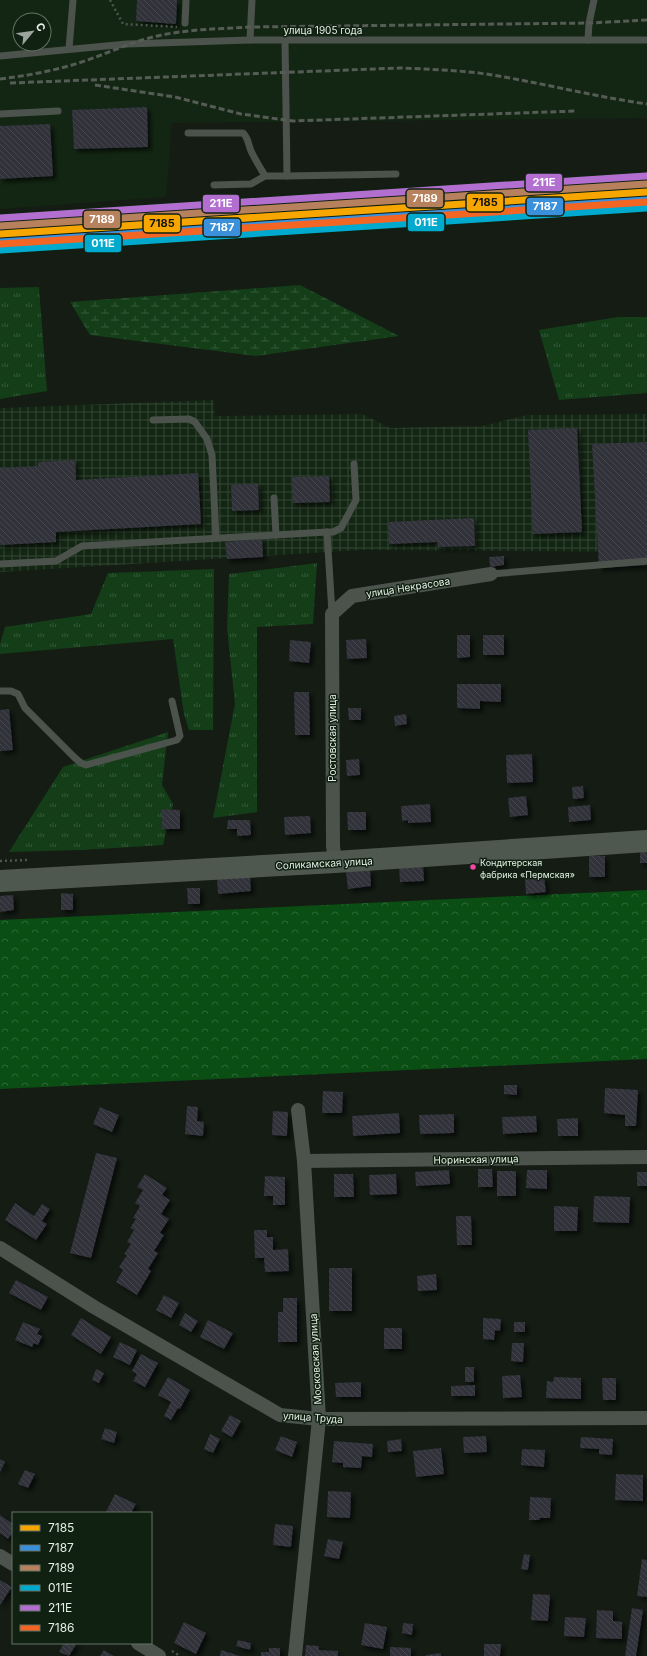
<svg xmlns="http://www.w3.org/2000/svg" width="647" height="1656" font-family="Inter,sans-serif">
	<defs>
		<pattern id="industrial-grid" width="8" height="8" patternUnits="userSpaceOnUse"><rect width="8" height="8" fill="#132613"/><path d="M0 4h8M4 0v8" fill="none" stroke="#354635"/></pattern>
		<pattern id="grass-tufts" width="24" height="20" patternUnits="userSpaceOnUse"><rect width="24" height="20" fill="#143e17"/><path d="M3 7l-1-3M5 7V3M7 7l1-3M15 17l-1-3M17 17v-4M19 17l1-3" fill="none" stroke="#365a39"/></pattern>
		<pattern id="forest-crowns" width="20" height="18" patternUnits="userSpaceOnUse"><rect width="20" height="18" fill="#0a4e14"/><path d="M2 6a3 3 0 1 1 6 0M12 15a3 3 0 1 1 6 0" fill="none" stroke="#2e6836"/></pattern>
		<pattern id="wetland-marsh" width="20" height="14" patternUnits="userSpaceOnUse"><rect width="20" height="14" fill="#143e17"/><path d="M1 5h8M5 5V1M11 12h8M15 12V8" fill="none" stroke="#365a39"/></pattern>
		<pattern id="building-back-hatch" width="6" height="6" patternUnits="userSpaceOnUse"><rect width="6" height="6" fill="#30313b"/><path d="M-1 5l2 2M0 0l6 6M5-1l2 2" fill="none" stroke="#44454e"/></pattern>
		<filter id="shadow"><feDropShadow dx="3.5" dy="3.5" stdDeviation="2" flood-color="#0009"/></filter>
	</defs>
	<rect width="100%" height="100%" fill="#141c14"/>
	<path fill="#132613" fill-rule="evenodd" d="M 0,0 L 647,0 L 647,118 L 172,123 L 166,197 L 0,209 ZM 20,20 L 44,20 L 44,44 L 20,44 Z"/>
	<polygon fill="url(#industrial-grid)" points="213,400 215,416 362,414 390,428 482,426 527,415 647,414 647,552 362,550 0,572 0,408"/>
	<g fill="url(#grass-tufts)">
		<polygon points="39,287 47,391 0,399 0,288"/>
		<polygon points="618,317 647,317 647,393 559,400 539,330"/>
		<polygon points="317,563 313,624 257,627 257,812 213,818 235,704 227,628 229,574"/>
		<polygon points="214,569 213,730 189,730 184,714 173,639 0,654 0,644 5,627 91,614 108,573"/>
		<polygon points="168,732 162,785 173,804 163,845 82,850 9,852 63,767"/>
	</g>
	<polygon fill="url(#forest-crowns)" points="647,890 647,1059 0,1089 0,920"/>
	<polygon fill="url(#wetland-marsh)" points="300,285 399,336 256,356 90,335 70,302"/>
	<g fill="url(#building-back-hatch)" filter="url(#shadow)">
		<polygon points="137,0 177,0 176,24 136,21"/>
		<polygon points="147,107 148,147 74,149 72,110"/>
		<polygon points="50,124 53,176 0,179 0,126"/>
		<polygon points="577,428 582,532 533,534 528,430"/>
		<polygon points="647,442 647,565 599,568 592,444"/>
		<polygon points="75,460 76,480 198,473 201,524 56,532 56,542 0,545 0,468 38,466 38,462"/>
		<polygon points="329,476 330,502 293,503 292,477"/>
		<polygon points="258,483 259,510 232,511 231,485"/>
		<polygon points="474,518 475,546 438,547 437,542 389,544 388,522"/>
		<polygon points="262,539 263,557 227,559 225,542"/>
		<polygon points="504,556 504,565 490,567 489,557"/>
		<polygon points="457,635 470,635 470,657 457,658"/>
		<rect x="483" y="635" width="21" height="20"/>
		<polygon points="366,639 367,658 347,659 346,640"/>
		<polygon points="290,640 311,642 309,663 289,661"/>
		<polygon points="457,684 501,684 501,702 480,701 480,709 457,708"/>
		<polygon points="294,692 309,692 310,735 295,735"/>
		<polygon points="348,708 361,708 361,720 349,720"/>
		<polygon points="9,709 13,750 0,751 0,710"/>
		<polygon points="406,714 407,724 395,726 394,716"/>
		<polygon points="532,754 533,782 507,783 506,755"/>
		<polygon points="359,759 360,775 347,776 346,760"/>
		<polygon points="583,786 584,798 573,799 572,787"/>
		<polygon points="526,796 528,815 510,817 508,798"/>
		<polygon points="430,804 431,822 408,823 408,820 402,821 401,806"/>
		<polygon points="590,805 591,820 569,822 568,807"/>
		<polygon points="162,809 180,810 180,829 162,829"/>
		<polygon points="347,812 366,812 366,830 348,830"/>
		<polygon points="310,816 311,833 285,835 284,817"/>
		<polygon points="228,820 250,820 251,835 237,836 237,829 227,829"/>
		<rect x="640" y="846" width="7" height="17"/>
		<rect x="589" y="856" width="16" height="21"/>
		<polygon points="423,865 424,881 400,882 399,866"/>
		<polygon points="370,870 371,886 348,889 346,872"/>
		<polygon points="250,876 251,891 218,894 217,879"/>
		<polygon points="544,877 546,892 526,894 525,879"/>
		<polygon points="187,888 200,888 200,904 188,904"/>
		<polygon points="61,893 73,894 73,910 61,910"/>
		<polygon points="13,895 14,910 0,912 0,896"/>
		<polygon points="504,1085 517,1085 517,1095 504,1094"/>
		<polygon points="605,1088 638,1090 636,1126 625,1126 625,1115 604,1113"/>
		<polygon points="323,1091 343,1092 342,1113 322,1113"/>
		<polygon points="187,1106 198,1107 197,1121 204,1122 203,1136 185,1134"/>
		<polygon points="100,1107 119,1115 112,1132 93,1124"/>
		<polygon points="273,1111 288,1112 287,1136 272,1135"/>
		<polygon points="399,1113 400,1133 353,1136 352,1116"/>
		<polygon points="454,1114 454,1133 420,1134 419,1115"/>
		<polygon points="536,1116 537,1132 503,1134 502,1117"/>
		<polygon points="578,1118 578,1136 558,1136 557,1119"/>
		<polygon points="96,1153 117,1158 91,1258 70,1253"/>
		<polygon points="478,1169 492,1169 493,1187 478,1187"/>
		<polygon points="449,1170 450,1184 416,1186 415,1172"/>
		<polygon points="527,1170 547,1170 547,1189 526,1188"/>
		<rect x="497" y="1171" width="19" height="25"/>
		<rect x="637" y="1172" width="10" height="14"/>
		<polygon points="145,1174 167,1188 162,1195 170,1200 161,1214 169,1219 160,1233 164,1235 154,1251 158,1253 148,1269 151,1271 137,1295 116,1282 123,1270 119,1267 127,1255 124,1254 131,1244 127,1242 134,1230 130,1228 136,1219 133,1218 140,1206 135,1203 143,1190 137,1187"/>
		<polygon points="334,1174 353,1174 354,1197 334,1197"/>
		<polygon points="396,1174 397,1194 370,1195 369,1175"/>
		<polygon points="265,1176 285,1177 285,1205 273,1205 273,1196 264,1196"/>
		<polygon points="594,1196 630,1197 629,1223 593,1222"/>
		<polygon points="15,1203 34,1216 42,1204 50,1209 42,1221 47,1224 36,1240 5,1220"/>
		<polygon points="554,1206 578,1207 577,1231 554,1231"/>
		<polygon points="456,1216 471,1216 472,1245 457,1245"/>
		<polygon points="254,1230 267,1230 267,1237 273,1237 273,1250 288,1249 289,1271 265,1272 264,1258 255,1258"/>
		<rect x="329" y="1268" width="23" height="43"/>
		<polygon points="436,1274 437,1290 418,1291 417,1276"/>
		<polygon points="16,1280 48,1297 41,1310 9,1293"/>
		<polygon points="164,1295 179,1303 171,1318 156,1310"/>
		<polygon points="283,1298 297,1298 297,1342 278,1342 278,1312 283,1312"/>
		<polygon points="185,1313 198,1321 191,1332 179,1325"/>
		<polygon points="81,1318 111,1337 101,1354 71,1335"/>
		<polygon points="483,1318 501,1319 500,1331 495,1330 494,1340 483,1339"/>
		<polygon points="208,1320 233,1333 224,1349 200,1337"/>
		<polygon points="23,1322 40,1329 37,1334 42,1336 38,1345 34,1343 32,1347 15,1340"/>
		<rect x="514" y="1322" width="11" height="10"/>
		<rect x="384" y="1328" width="18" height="21"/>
		<polygon points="120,1342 137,1350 130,1365 113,1357"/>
		<polygon points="512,1343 524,1343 523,1362 511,1361"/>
		<polygon points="141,1354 158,1363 145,1387 133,1381 137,1374 132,1371"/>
		<rect x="465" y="1367" width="9" height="15"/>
		<polygon points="96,1369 104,1373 99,1383 92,1380"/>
		<polygon points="520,1375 522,1397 503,1398 502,1376"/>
		<polygon points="168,1377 190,1390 180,1409 178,1408 171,1420 164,1416 171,1402 158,1395"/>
		<polygon points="554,1377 581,1378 581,1399 546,1398 547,1381 553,1382"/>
		<polygon points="602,1378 616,1378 616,1400 603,1400"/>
		<polygon points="361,1382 361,1397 336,1397 335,1383"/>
		<polygon points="475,1385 475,1396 451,1396 451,1386"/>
		<polygon points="230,1415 241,1421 232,1437 221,1431"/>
		<polygon points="105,1428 117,1432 114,1443 101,1439"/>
		<polygon points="210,1434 220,1439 213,1453 204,1449"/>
		<polygon points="281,1436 297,1442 292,1457 275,1450"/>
		<polygon points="486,1436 487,1452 464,1453 463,1437"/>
		<polygon points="581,1437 613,1439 612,1455 599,1454 599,1449 580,1448"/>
		<polygon points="401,1439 402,1451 388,1452 387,1441"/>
		<polygon points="334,1441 373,1444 372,1457 362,1456 361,1468 343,1467 343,1463 332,1462"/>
		<polygon points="441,1448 444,1474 416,1477 413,1451"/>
		<polygon points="522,1449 545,1450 544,1467 521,1465"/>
		<polygon points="0,1459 5,1462 0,1472"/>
		<polygon points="25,1470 35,1474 28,1488 18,1484"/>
		<polygon points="616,1474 643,1475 643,1501 615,1500"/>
		<polygon points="328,1491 351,1492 350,1518 327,1517"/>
		<polygon points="115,1494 136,1504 131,1513 106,1512"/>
		<polygon points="530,1497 551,1498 550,1518 539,1518 540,1520 529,1520"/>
		<polygon points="0,1515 13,1524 13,1532 8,1539 0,1533"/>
		<polygon points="275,1524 293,1526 291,1547 273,1545"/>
		<polygon points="328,1539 343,1542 339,1559 324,1556"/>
		<polygon points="524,1554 530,1555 528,1570 521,1569"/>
		<polygon points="642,1559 647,1560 647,1597 637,1596"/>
		<polygon points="0,1580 12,1587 0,1605"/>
		<polygon points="533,1594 550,1595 548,1621 531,1620"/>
		<polygon points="632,1608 643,1610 636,1656 625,1656"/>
		<polygon points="597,1610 613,1611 613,1621 622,1622 622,1639 596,1638"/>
		<polygon points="565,1617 586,1618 584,1637 564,1636"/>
		<polygon points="184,1622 206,1633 196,1654 174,1643"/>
		<polygon points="365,1623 387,1627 383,1649 361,1645"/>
		<polygon points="403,1623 413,1624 412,1635 402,1633"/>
		<polygon points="238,1640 251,1643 250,1650 236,1646"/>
		<polygon points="64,1643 77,1643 69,1656 59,1652"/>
		<polygon points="484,1644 501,1644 500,1656 484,1656"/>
		<polygon points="306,1645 319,1646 319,1650 338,1651 338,1656 305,1656"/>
		<polygon points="390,1647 411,1648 411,1656 390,1656"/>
		<polygon points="269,1648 280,1648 280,1656 261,1656 261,1652 269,1652"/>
		<polygon points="104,1650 114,1656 100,1656"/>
		<polygon points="221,1650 240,1656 220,1656"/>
		<polygon points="441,1653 441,1656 426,1656 426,1655"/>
	</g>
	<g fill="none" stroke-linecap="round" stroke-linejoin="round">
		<g stroke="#4f554f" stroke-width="2.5" stroke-dasharray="2 3" stroke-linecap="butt">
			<polyline points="110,0 123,24 177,27"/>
			<polyline points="0,861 27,860"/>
			<polyline points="172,1651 180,1656"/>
		</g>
		<g stroke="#4c524c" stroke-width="7">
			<polyline points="185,23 186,0"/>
			<polyline points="250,40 252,0"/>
			<polyline points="285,40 287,176 396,174"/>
			<polyline points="588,40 589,23 594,0"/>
			<polyline points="69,49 73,0"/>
			<polyline points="0,56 127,44 250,40 647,40"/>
			<polyline points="0,114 58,111"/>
			<path d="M 188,133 L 243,133 C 249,138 248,146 252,153 C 256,161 261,169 265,176"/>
			<polyline points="214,185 251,184 265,176 287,176"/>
			<polyline points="153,420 189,419 195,422 207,439 212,455 216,538"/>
			<polyline points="274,498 276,535"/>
			<polyline points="327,532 333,532 341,528 356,500 354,464"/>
			<polyline points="0,564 56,561 82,546 327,532 332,613"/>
			<polyline points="491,574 647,561"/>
			<polyline points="0,691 11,691 18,694 25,708 75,758 81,763 86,765 177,740 180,736 172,701"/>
		</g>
		<g stroke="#4c524c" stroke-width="14">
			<polyline points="335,862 333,846 332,614 352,596 491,574"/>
			<polyline points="304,1161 647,1157"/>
			<polyline points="0,1248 94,1307 280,1415 319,1419 647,1418"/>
			<polyline points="0,1556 13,1564"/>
			<polyline points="138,1643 159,1656"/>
			<polyline points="295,1656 319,1419 304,1161 298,1110"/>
		</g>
		<polyline stroke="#4f584f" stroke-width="22" points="0,881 335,862 647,841"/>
		<g stroke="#555b55" stroke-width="3" stroke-dasharray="6 3" stroke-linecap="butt">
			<path d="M 0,79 C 24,76 48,72 72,65 C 100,57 125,44 153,37 C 185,29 218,29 251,27 L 589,23 L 647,20"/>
			<path d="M 10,83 L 400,68 C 426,69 453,70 479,73 C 535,81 590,96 647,104"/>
			<polyline points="95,85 175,97 241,114 293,121 576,111"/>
		</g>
		<defs>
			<polyline id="rail-1" points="0,234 647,192"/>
			<polyline id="rail-2" points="1,242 647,200"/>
			<polyline id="rail-3" points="0,226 646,184"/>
			<polyline id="rail-4" points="1,250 647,208"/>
			<polyline id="rail-5" points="0,218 646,176"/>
			<polyline id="rail-6" points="0,244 647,202"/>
		</defs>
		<use href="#rail-1" stroke="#102011" stroke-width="10"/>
		<use href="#rail-2" stroke="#102011" stroke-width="10"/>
		<use href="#rail-3" stroke="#102011" stroke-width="10"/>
		<use href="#rail-4" stroke="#102011" stroke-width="10"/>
		<use href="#rail-5" stroke="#102011" stroke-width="10"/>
		<use href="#rail-6" stroke="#102011" stroke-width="10"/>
		<use href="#rail-1" stroke="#f7a600" stroke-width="7"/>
		<use href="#rail-2" stroke="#3a90db" stroke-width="7"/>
		<use href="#rail-3" stroke="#b6815c" stroke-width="7"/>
		<use href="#rail-4" stroke="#00a9ce" stroke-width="7"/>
		<use href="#rail-5" stroke="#b36fd0" stroke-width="7"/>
		<use href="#rail-6" stroke="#f26522" stroke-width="7"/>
	</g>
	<circle fill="#f346a5" stroke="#102011" stroke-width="1.5" cx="473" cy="867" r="3.5"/>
	<g text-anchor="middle" stroke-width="3" stroke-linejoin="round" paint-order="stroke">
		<g font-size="9" fill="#e5efe5" stroke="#102011" text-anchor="start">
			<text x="480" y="866">Кондитерская<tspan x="480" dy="12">фабрика «Пермская»</tspan></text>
		</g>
		<g font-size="10" fill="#e5efe5" stroke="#102011">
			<text x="323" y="34">улица 1905 года</text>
			<text transform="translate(408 587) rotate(-9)" y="4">улица Некрасова</text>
			<text transform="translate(332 738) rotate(-90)" y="4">Ростовская улица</text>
			<text transform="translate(324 863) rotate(-3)" y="4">Соликамская улица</text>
			<text transform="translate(476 1159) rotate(-1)" y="4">Норинская улица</text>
			<text transform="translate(315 1359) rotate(-93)" y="4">Московская улица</text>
			<text transform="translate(313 1417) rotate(4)" y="4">улица Труда</text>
		</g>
	</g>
	<g stroke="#102011" stroke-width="1.5">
		<rect x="525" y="173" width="38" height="19" rx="4" fill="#b36fd0"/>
		<rect x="406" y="189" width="38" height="19" rx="4" fill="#b6815c"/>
		<rect x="466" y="193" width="38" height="19" rx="4" fill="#f7a600"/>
		<rect x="202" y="194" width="38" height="19" rx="4" fill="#b36fd0"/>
		<rect x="526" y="197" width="38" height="19" rx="4" fill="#3a90db"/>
		<rect x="83" y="210" width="38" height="19" rx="4" fill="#b6815c"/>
		<rect x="407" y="213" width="38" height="19" rx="4" fill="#00a9ce"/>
		<rect x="143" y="214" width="38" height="19" rx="4" fill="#f7a600"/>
		<rect x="203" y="218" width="38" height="19" rx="4" fill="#3a90db"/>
		<rect x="84" y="234" width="38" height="19" rx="4" fill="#00a9ce"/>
	</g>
	<g font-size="11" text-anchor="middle" font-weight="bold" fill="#fff">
		<text x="544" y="186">211Е</text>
		<text x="425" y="202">7189</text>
		<text x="221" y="207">211Е</text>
		<text x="545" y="210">7187</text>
		<text x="102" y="223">7189</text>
		<text x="426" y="226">011Е</text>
		<text x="222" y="231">7187</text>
		<text x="103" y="247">011Е</text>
	</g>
	<g font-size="11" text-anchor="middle" font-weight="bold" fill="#111">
		<text x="485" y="206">7185</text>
		<text x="162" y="227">7185</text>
	</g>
	<rect x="12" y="1512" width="140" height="132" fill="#102011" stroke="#657366"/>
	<rect x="20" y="1525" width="20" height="6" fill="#f7a600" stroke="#657366"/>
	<text x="48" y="1532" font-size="12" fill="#e5efe5">7185</text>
	<rect x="20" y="1545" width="20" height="6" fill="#3a90db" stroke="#657366"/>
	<text x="48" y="1552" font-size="12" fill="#e5efe5">7187</text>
	<rect x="20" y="1565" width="20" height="6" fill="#b6815c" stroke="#657366"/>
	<text x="48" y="1572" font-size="12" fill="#e5efe5">7189</text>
	<rect x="20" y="1585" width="20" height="6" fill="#00a9ce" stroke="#657366"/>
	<text x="48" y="1592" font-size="12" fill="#e5efe5">011Е</text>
	<rect x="20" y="1605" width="20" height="6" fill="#b36fd0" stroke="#657366"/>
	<text x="48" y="1612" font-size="12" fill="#e5efe5">211Е</text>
	<rect x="20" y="1625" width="20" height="6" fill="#f26522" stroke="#657366"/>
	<text x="48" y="1632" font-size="12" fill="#e5efe5">7186</text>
	<g transform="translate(32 32) rotate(61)"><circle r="19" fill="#102011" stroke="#657366"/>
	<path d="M0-3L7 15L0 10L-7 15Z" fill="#9ca59c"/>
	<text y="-6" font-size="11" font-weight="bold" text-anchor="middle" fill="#e5efe5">С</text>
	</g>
</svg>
